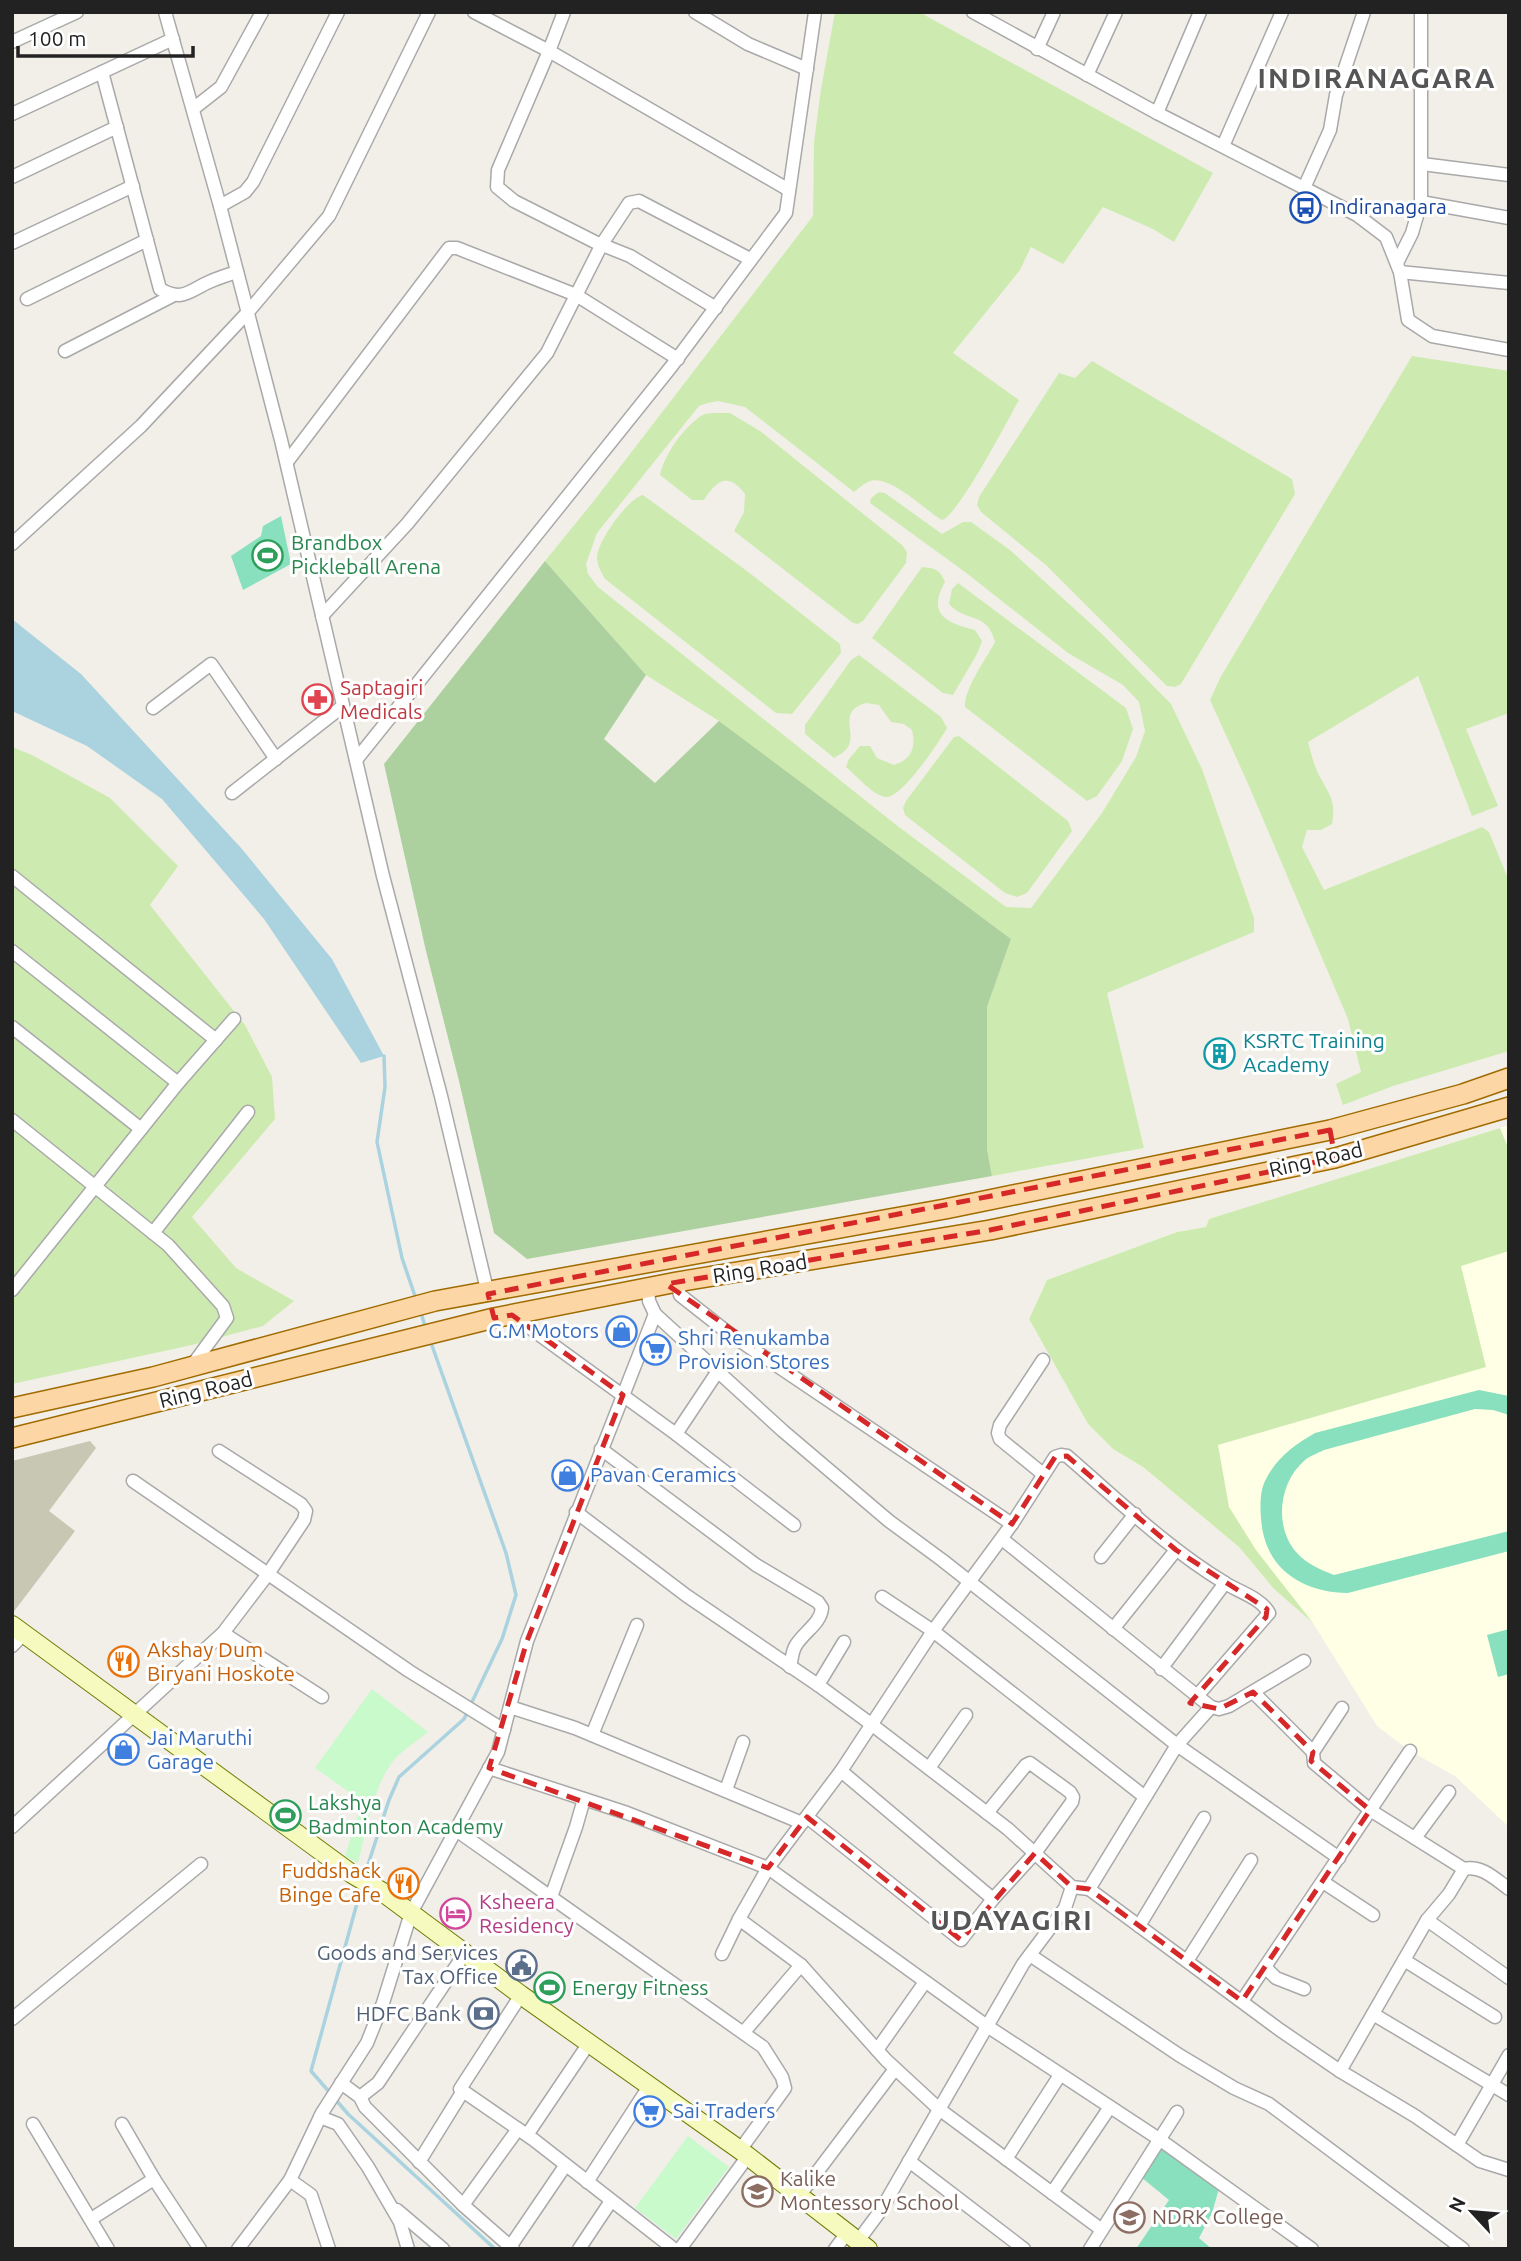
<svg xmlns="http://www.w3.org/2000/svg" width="1521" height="2261" font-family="Ubuntu,sans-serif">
	<rect width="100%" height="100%" fill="#f2efe9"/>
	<polygon fill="#ffffe5" points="1509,1125 1509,1827 1455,1776 1410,1751 1377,1726 1313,1623 1274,1589 1239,1547 1143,1467 1113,1449 1088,1424 1029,1319 1047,1280 1177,1232 1206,1227 1209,1219 1315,1188"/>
	<polygon fill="#c7c7b4" points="90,1441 96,1448 49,1511 75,1531 12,1614 12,1461"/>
	<g fill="#cdebb0">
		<path d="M 835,12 L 919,12 L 1213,173 L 1174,242 L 1153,229 L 1103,207 L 1063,264 L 1031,247 L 1020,270 L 953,353 L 1019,400 C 1008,420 958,516 942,520 C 924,510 888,472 868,482 C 863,484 858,489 854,492 L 745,407 L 718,401 L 708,403 L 699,406 L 597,533 L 586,564 L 588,574 L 598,587 L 895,824 L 1006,907 L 1031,908 L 1102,813 L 1136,757 L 1145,731 L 1139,702 L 1123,685 L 1068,653 L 965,572 L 870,503 L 871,498 L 879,492 L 885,493 L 942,534 L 963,522 L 971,522 L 1010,550 L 1102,634 L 1171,704 L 1202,769 L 1254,918 L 1254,932 L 1107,993 L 1144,1148 L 992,1176 L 987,1149 L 987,1007 L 1011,939 L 719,721 L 646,675 L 545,561 L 593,502 L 813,216 L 814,142 L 821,89 Z"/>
		<path d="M 1412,356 L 1509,371 L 1509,713 L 1466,729 L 1498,806 L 1472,816 L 1418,676 L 1308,742 C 1311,753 1314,766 1319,775 C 1330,796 1336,800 1332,824 L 1321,830 L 1307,830 L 1302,847 L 1324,890 L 1482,827 L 1489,832 L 1509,881 L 1509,1051 L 1393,1086 L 1343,1105 L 1336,1084 L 1361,1072 L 1348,1019 L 1249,786 L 1210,700 L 1220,678 Z"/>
		<polygon points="1092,361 1292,479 1295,494 1181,684 1175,687 1167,686 1047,566 981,512 977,505 979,497 1059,373 1075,378"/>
		<path d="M 717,413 L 730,413 L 760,431 L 902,545 L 907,552 L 906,563 L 863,621 L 858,624 L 853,623 L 734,531 L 744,512 L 745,494 C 728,472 717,480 704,500 L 692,500 L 660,475 C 664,455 683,428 701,416 C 705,413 712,413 717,413 Z"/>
		<path d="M 643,495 L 751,574 L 840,644 L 841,653 L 792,714 L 776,713 L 605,579 C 601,572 597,565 597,557 C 597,542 628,498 643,495 Z"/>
		<path d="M 922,567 C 936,568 940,570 945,582 C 926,615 948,623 975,630 L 982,641 L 977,654 L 953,695 L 943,693 L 872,638 Z"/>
		<path d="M 958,583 L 1126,708 L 1133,729 L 1122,761 L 1097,796 L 1087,801 L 965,707 C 964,689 986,659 995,642 C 987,611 966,623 949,604 L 952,589 Z"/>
		<path d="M 859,655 L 941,717 L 947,728 C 940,741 901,799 886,797 C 872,795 857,776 846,767 L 849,759 L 860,746 L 870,746 L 877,758 L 894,765 C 912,759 916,747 912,730 L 904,724 L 891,722 L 879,705 L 866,703 C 837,711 857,732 848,747 C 845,752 839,755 834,758 L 805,734 L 805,725 L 851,660 Z"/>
		<polygon points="959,736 1068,821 1072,831 1027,893 1017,897 1005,893 905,815 903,808 906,801 954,737"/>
		<polygon points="12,747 32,755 110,798 178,866 150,905 245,1025 272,1077 275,1119 192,1217 236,1268 294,1301 263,1326 192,1345 12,1384"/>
		<polygon points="1500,1128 1509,1150 1509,1251 1461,1266 1486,1367 1218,1445 1229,1507 1256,1550 1313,1623 1274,1589 1239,1547 1143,1467 1113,1449 1088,1424 1029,1319 1047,1280 1177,1232 1206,1227 1209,1219"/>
	</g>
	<polygon fill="#add19e" points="545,561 646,675 604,739 655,783 719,721 1011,939 987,1007 987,1149 992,1176 527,1259 494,1233 459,1081 426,951 384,764"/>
	<g fill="#c8facc">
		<path d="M 372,1689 L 428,1732 C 417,1741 404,1749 394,1760 C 373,1785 366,1832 358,1863 L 345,1856 L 362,1801 L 315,1768 Z"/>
		<polygon points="688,2136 729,2167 676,2239 635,2208"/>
	</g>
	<g fill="#88e0be">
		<polygon points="281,516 291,564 243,590 231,556 261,536 263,526"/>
		<path d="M 1479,1390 L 1509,1396 L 1509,1415 L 1493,1410 L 1475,1409 L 1324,1450 C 1318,1453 1310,1456 1305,1460 C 1278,1483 1274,1528 1297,1553 C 1307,1564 1321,1570 1334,1575 L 1509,1531 L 1509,1551 L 1348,1593 C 1301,1592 1264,1568 1261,1518 C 1260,1507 1260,1491 1265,1481 C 1276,1458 1294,1445 1315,1433 Z"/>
		<polygon points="1509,1629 1509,1674 1498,1677 1487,1635"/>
		<polygon points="1161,2145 1220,2185 1212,2213 1199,2238 1212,2249 1136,2249 1169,2200 1141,2177"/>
	</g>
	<polygon fill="#aad3df" points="12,619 81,674 242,849 332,959 384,1056 361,1063 264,919 162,799 87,746 12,711"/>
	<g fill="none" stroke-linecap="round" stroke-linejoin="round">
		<g stroke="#aad3df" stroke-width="3.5">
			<polyline points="384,1056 385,1087 377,1142 402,1258 416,1299"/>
			<polyline points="420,1310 426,1329"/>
			<polyline points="430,1340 506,1553 516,1595 502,1639 471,1704"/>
			<polyline points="365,1874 389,1800 399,1777 464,1719 468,1711"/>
			<polyline points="331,2094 311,2071 362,1885"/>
			<polyline points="336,2100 348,2114 495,2249"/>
		</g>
		<defs>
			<g id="street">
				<polyline points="165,12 220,206 281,440 383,876 441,1096 488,1294"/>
				<polyline points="474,12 549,51 498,170 497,187 514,201 595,242 630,256 716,308"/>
				<polyline points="564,12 549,51 789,190"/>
				<polyline points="695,12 748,44 807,69"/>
				<polyline points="973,12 1157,113 1357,215 1386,237 1400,272 1408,320 1432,336 1509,350"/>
				<polyline points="12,42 77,12"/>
				<polyline points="1037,49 1054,12"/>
				<path d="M 102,72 L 160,289 C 182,302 189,291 209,282 C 218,278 227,275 237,272"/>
				<polyline points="1087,75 1116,12"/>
				<polyline points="193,109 221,87 262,12"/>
				<polyline points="1157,113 1200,12"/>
				<polyline points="12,114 173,39"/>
				<polyline points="1223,146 1282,12"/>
				<polyline points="1422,164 1509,175"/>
				<polyline points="12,177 117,127"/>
				<polyline points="1304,188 1330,130 1336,95 1364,12"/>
				<polyline points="1421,202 1509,218"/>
				<polyline points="220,206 245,192 253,182 338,12"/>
				<polyline points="12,243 133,186"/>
				<polyline points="1397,263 1412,233 1421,202 1421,12"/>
				<polyline points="1400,272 1509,283"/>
				<polyline points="27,299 147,240"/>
				<polyline points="65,351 172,296"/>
				<polyline points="287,462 449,248 457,248 576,295 678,359"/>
				<polyline points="12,544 141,426 248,312 329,216 429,12"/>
				<polyline points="322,616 407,524 547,353 602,244 629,203 639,201 750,259"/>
				<polyline points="153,708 211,664 276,759"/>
				<polyline points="356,760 671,367 786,213 815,12"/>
				<polyline points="232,793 343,706"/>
				<polyline points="12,876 216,1040"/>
				<polyline points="12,951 178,1083"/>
				<polyline points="12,1027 141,1129"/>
				<polyline points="12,1120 168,1245 223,1306 227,1318 191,1367"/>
				<polyline points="153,1233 248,1112"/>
				<path d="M 677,1282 L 680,1295 L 727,1332 L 1012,1524 L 1055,1457 L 1061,1455 L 1067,1456 C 1118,1500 1167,1548 1225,1583 C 1239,1592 1261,1598 1269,1613 L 1197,1696"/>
				<polyline points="648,1288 649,1301 655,1314 783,1431 889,1521 942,1560 1177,1745 1089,1889 1280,2030 1340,2071 1415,2116 1480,2161 1509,2170"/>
				<polyline points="12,1290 178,1083 234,1019"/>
				<polyline points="512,1315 676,1434 794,1525"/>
				<polyline points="1043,1360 1000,1425 998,1433 1000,1439 1043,1474"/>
				<polyline points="676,1434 718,1371"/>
				<path d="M 601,1449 L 756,1565 L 818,1602 L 822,1608 C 821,1623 804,1632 796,1645 C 792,1651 792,1659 790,1667"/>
				<polyline points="133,1481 409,1671 504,1730"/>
				<polyline points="576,1512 687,1596 818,1685 871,1724 1008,1829 1072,1887 1089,1889"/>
				<polyline points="1002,1539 1211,1707 1219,1709 1229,1706 1304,1661"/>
				<polyline points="1101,1557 1135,1514"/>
				<polyline points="882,1597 933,1631 1145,1797"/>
				<polyline points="1113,1629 1176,1550"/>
				<polyline points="223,1633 322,1697"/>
				<polyline points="12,1646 24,1634"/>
				<polyline points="1161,1669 1225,1583"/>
				<polyline points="818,1685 844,1642"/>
				<polyline points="1253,1692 1313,1752"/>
				<polyline points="510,1707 575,1728 802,1823"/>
				<polyline points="1211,1707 1177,1745 1339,1858"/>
				<polyline points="592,1735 637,1625"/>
				<polyline points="489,1768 627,1813 768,1868 841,1771 933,1631 1012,1524"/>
				<polyline points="929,1768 966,1715"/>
				<polyline points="841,1771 993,1899 1035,1853 1072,1802 1073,1797 1070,1792 1030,1763 1026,1765 987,1813"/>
				<polyline points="726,1790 743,1742"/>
				<polyline points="807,1817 961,1940 993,1899"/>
				<polyline points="12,1827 223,1633 268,1574 304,1520 306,1511 301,1504 219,1451"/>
				<polyline points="456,1830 763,2047 782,2077 785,2088 740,2150"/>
				<polyline points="1415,1838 1449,1792"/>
				<path d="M 1464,1869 C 1482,1865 1495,1879 1509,1889"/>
				<polyline points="1323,1882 1373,1915"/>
				<polyline points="551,1897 576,1827 584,1799"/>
				<polyline points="1427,1920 1509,1978"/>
				<polyline points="1139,1926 1204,1818"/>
				<polyline points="722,1954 739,1919"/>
				<polyline points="1030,1955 1179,2055 1234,2088 1269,2104 1463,2249"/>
				<polyline points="1404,1960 1495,2017"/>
				<polyline points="1187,1961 1251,1860"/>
				<polyline points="1265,1967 1276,1978 1304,1989"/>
				<polyline points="521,1995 460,2089 534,2140 674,2249"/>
				<polyline points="1242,2001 1410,1751"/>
				<polyline points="1373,2014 1509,2095"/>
				<polyline points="12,2019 201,1864"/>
				<polyline points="744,2032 801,1965"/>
				<polyline points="877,2050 925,1982"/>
				<polyline points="1340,2071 1427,1920 1449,1894 1464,1869 1370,1810 1314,1763 1313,1752 1342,1708"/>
				<polyline points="341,2083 360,2097 365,2107 463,2205 513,2249"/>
				<polyline points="360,2097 378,2083 465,1953"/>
				<polyline points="320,2117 338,2124 368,2167 400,2222 408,2249"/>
				<polyline points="33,2124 108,2249"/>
				<polyline points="122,2124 154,2179"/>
				<polyline points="527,2135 589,2043"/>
				<polyline points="1457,2145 1509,2055"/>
				<polyline points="1006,2159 1060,2075"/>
				<polyline points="909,2161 1024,2249"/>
				<polyline points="419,2162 463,2091"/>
				<polyline points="290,2180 311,2195 329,2249"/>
				<polyline points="587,2182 650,2085"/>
				<polyline points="1052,2193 1110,2107"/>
				<polyline points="799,2196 895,2069"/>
				<polyline points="463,2205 518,2129"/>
				<polyline points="397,2210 443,2249"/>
				<polyline points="91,2219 154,2179 200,2249"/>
				<polyline points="1102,2230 1177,2112"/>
				<polyline points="858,2241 881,2210 1023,1964 1065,1908 1072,1887"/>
				<polyline points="510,2247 565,2166"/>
				<polyline points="238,2249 290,2180 322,2113 367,2043 383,2003 411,1913 498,1752 527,1641 655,1314"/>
				<polyline points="579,2249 611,2201"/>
				<polyline points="680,2249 748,2156"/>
				<polyline points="835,2249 847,2233"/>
				<polyline points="1090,2249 1102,2230 939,2109 886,2060 801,1965 739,1919 768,1868 987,2026 1159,2139 1312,2249"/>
			</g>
			<polyline id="secondary" points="12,1625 352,1874 381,1891 521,1995 740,2150 868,2249"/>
			<g id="primary">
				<polyline points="12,1408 153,1377 435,1301 945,1209 1330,1130 1463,1094 1509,1078"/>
				<polyline points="12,1438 494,1318 677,1282 990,1230 1335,1158 1509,1107"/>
			</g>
		</defs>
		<use href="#street" stroke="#a9a9a9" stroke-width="15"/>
		<use href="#secondary" stroke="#707d05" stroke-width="20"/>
		<use href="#primary" stroke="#a06b00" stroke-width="22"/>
		<use href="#street" stroke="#fff" stroke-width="12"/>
		<use href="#secondary" stroke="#f7fabf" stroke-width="18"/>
		<use href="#primary" stroke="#fcd6a4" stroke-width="19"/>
	</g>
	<path fill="none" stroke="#d62828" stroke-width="5" stroke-dasharray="14 9" stroke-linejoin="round" d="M 1330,1130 L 1335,1158 L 990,1230 L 666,1284 L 1012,1524 L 1055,1457 L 1067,1456 L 1176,1550 L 1267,1609 L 1266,1617 L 1190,1703 L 1219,1709 L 1253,1692 L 1313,1752 L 1311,1761 L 1370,1810 L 1242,2001 L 1089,1889 L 1072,1887 L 1035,1853 L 961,1940 L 807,1817 L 768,1868 L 489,1768 L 527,1641 L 623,1395 L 512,1315 L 494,1318 L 488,1294 Z"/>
	<defs>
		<symbol id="bus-ring" viewBox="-11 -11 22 22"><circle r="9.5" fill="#fff" stroke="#1a4fb4" stroke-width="1.5"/><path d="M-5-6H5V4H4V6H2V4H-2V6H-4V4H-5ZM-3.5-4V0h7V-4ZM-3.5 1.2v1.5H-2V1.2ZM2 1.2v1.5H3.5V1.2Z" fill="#1a4fb4"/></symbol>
		<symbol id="stadium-ring" viewBox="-11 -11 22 22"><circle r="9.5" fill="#fff" stroke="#2e9e5b" stroke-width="1.5"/><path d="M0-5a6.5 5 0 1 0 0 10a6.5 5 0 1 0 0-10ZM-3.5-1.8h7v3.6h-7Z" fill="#2e9e5b"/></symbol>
		<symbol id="pharmacy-ring" viewBox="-11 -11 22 22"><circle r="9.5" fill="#fff" stroke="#e0444e" stroke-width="1.5"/><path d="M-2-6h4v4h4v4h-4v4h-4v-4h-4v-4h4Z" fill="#e0444e"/></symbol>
		<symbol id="building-ring" viewBox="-11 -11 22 22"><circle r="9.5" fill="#fff" stroke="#0f9aa8" stroke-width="1.5"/><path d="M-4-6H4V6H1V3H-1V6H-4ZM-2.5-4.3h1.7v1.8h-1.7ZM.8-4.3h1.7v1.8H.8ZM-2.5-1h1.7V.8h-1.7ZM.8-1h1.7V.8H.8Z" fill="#0f9aa8"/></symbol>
		<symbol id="shop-ring" viewBox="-11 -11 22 22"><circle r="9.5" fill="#fff" stroke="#3f7fe0" stroke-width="1.5"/><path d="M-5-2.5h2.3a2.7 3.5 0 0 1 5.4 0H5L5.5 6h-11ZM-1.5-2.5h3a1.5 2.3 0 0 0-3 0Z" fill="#3f7fe0"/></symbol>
		<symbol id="supermarket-ring" viewBox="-11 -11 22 22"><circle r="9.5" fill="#fff" stroke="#3f7fe0" stroke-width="1.5"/><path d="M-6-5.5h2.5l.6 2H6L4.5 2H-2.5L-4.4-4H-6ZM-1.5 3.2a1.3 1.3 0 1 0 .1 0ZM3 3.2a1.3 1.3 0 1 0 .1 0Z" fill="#3f7fe0"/></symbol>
		<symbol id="restaurant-ring" viewBox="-11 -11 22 22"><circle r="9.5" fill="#fff" stroke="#e8710a" stroke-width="1.5"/><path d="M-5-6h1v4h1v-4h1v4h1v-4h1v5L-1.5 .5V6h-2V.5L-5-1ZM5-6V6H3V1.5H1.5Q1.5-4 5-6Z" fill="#e8710a"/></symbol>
		<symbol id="hotel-ring" viewBox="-11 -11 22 22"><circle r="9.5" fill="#fff" stroke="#d1479c" stroke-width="1.5"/><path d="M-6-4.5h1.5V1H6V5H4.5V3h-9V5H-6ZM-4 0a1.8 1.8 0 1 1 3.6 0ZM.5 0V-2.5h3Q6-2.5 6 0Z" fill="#d1479c"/></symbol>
		<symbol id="civic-ring" viewBox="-11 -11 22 22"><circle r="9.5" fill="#fff" stroke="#5c6f8a" stroke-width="1.5"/><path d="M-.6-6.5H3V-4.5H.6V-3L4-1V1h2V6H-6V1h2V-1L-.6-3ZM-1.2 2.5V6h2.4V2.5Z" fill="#5c6f8a"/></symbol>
		<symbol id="bank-ring" viewBox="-11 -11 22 22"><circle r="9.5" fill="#fff" stroke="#5c6f8a" stroke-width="1.5"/><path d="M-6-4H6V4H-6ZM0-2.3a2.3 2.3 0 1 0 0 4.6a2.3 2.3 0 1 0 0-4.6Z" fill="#5c6f8a"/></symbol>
		<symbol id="school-ring" viewBox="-11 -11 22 22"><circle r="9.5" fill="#fff" stroke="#8d6e63" stroke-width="1.5"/><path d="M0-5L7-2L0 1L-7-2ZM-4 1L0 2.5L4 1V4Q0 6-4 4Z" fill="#8d6e63"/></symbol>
		<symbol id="university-ring" viewBox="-11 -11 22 22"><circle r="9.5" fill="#fff" stroke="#8d6e63" stroke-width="1.5"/><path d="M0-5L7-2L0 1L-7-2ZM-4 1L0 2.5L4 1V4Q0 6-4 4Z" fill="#8d6e63"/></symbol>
	</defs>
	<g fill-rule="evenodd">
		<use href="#bus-ring" x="1288" y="190" width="35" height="35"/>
		<use href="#stadium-ring" x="250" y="538" width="35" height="35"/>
		<use href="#pharmacy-ring" x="300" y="682" width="35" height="35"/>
		<use href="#building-ring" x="1202" y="1036" width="35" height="35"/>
		<use href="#shop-ring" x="604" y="1314" width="35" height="35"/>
		<use href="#supermarket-ring" x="638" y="1332" width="35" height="35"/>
		<use href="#shop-ring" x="550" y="1458" width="35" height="35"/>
		<use href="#restaurant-ring" x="106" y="1644" width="35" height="35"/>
		<use href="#shop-ring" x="106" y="1732" width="35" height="35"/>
		<use href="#stadium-ring" x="268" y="1798" width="35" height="35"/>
		<use href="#restaurant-ring" x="386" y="1866" width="35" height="35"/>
		<use href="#hotel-ring" x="438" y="1896" width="35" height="35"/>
		<use href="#civic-ring" x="504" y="1948" width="35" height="35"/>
		<use href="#stadium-ring" x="532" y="1970" width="35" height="35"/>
		<use href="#bank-ring" x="466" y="1996" width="35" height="35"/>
		<use href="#supermarket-ring" x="632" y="2094" width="35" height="35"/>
		<use href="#school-ring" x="740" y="2174" width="35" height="35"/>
		<use href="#university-ring" x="1112" y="2200" width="35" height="35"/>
	</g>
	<g text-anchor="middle" stroke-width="6" stroke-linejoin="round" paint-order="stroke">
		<g font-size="21" fill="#164399" stroke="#fff" text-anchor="start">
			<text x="1329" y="214">Indiranagara</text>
		</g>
		<g font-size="21" fill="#27864d" stroke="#fff" text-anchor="start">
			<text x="291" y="550">Brandbox<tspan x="291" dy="24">Pickleball Arena</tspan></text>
			<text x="308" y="1810">Lakshya<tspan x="308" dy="24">Badminton Academy</tspan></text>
			<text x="572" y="1995">Energy Fitness</text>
		</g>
		<g font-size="21" fill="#be3a42" stroke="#fff" text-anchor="start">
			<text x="340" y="695">Saptagiri<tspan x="340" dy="24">Medicals</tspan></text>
		</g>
		<g font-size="21" fill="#0d838f" stroke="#fff" text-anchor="start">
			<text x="1243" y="1048">KSRTC Training<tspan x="1243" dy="24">Academy</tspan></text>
		</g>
		<g font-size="21" fill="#222" stroke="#fff">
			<text transform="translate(1316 1160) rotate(-13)" y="7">Ring Road</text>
			<text transform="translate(760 1269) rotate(-9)" y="7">Ring Road</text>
			<text transform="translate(206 1390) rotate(-14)" y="7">Ring Road</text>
		</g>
		<g font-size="21" fill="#366cbe" stroke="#fff" text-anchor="start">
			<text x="599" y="1338" text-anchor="end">G.M Motors</text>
			<text x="678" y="1345">Shri Renukamba<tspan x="678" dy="24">Provision Stores</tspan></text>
			<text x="590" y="1482">Pavan Ceramics</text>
			<text x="147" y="1745">Jai Maruthi<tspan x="147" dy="24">Garage</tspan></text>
			<text x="673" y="2118">Sai Traders</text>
		</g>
		<g font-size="21" fill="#c56008" stroke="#fff" text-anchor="start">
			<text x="147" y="1657">Akshay Dum<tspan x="147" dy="24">Biryani Hoskote</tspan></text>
			<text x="381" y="1878" text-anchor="end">Fuddshack<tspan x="381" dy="24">Binge Cafe</tspan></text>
		</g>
		<g font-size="21" fill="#b23c85" stroke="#fff" text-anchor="start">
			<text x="479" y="1909">Ksheera<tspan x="479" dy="24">Residency</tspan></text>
		</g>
		<g font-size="21" fill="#4e5e75" stroke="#fff" text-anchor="end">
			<text x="498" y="1960">Goods and Services<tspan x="498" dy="24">Tax Office</tspan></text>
			<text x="461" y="2021">HDFC Bank</text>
		</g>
		<g font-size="21" fill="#785e54" stroke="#fff" text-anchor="start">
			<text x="780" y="2186">Kalike<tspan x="780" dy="24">Montessory School</tspan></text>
			<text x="1152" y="2224">NDRK College</text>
		</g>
		<g font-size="28" font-weight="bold" letter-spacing="2" fill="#555" stroke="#fff">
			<text x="1377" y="88">INDIRANAGARA</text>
			<text x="1012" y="1930">UDAYAGIRI</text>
		</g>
	</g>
	<rect width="1521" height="2261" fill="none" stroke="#222222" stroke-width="28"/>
	<g transform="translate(1472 2212) rotate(296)" stroke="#ffffff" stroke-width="5" paint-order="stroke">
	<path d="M0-5L12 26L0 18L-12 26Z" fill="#222222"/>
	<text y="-10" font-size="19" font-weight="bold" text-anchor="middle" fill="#222222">N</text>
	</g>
	<path d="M18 46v10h175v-10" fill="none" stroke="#222222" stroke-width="3.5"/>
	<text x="28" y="46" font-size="21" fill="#222222" stroke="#ffffff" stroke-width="5" paint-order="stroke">100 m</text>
</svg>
